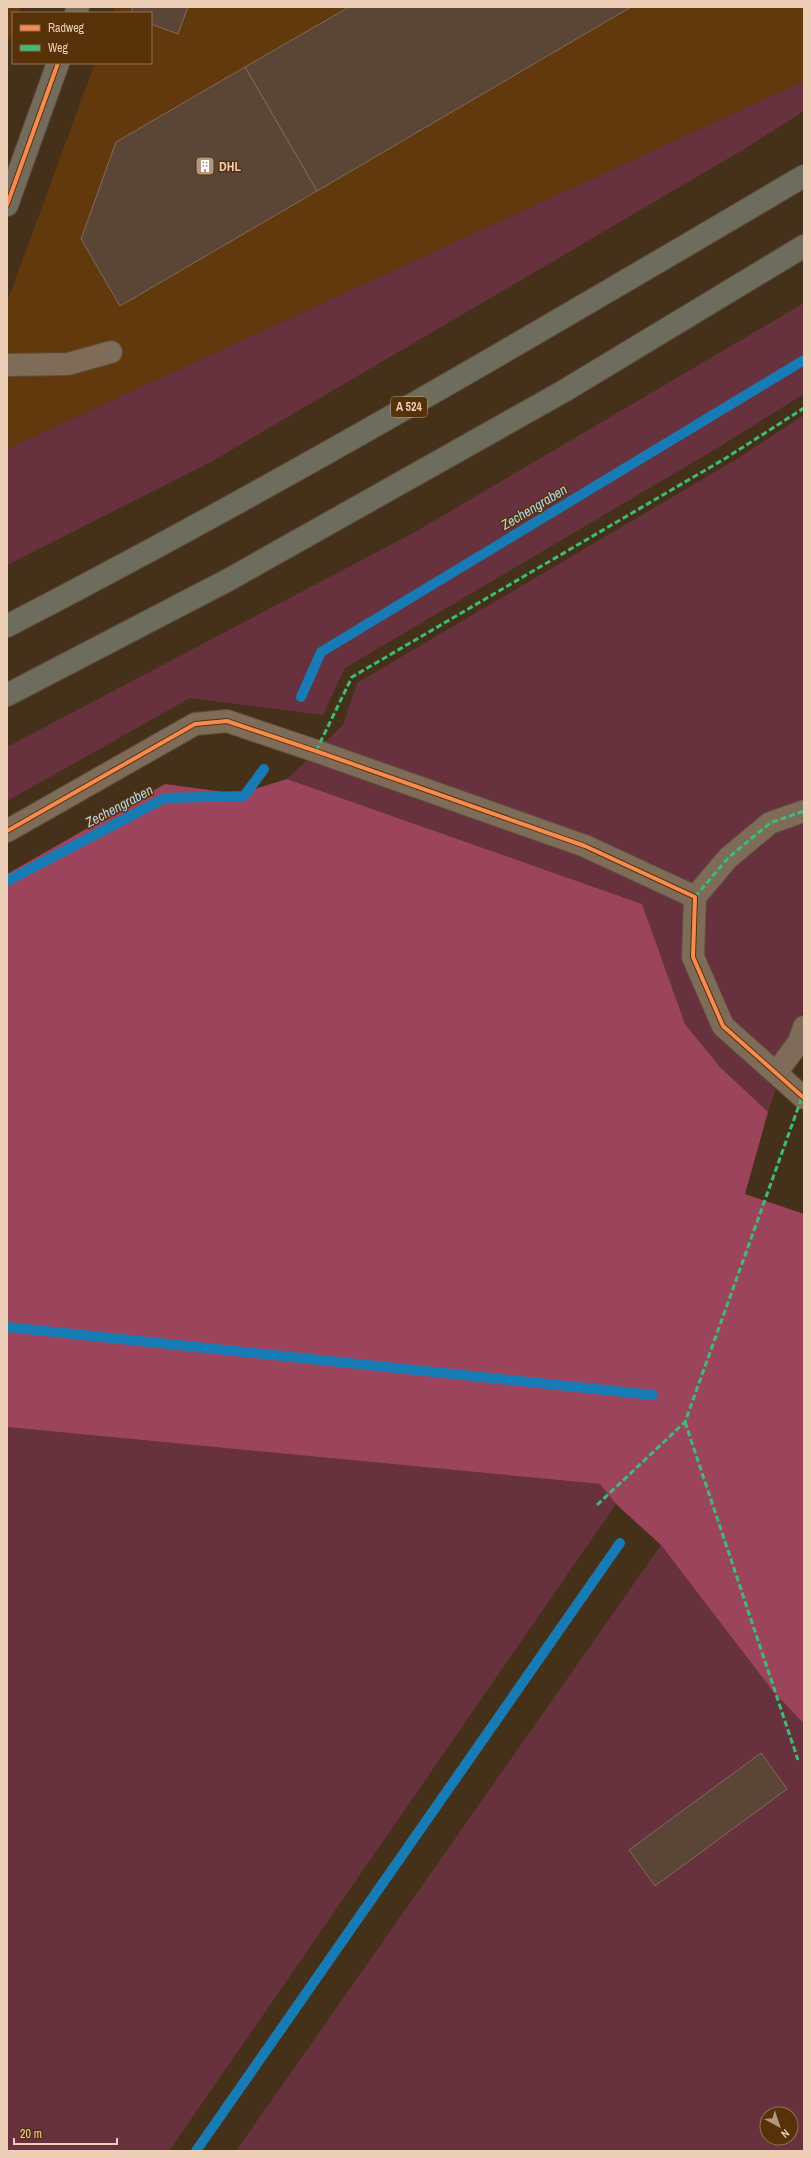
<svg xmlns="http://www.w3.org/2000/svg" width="811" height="2158" font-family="'Archivo Narrow',sans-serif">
	<rect width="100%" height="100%" fill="#45311a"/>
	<g fill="#61390d">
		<polygon points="7,7 21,7 19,13 13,13 13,29 7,46"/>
		<polygon points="115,7 804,7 804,81 7,449 7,302 95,63 151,63 151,13 113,13"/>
	</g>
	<g fill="#68313e" fill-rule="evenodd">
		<polygon points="804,81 804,111 746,148 211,462 7,565 7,449"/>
		<polygon points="804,303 804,394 719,447 345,668 323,715 190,698 7,801 7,747 415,532"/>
		<polygon points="804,415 804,1008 768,1112 720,1067 685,1024 642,904 287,779 343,725 357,683 735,460"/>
		<polygon points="7,1427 600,1484 616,1504 169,2151 7,2151"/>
		<path d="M 661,1545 L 772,1690 L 804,1724 L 804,2151 L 236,2151 ZM 767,2114 L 791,2114 L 791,2138 L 767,2138 Z"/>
	</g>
	<polygon fill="#9d445d" points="287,779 642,904 685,1024 720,1067 768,1112 745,1194 804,1214 804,1724 772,1690 661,1545 616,1504 600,1484 7,1427 7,874 165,784 239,794"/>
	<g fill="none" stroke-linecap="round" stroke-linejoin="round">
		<g stroke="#177cb5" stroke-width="10">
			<polyline points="301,697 321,652 804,360"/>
			<polyline points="7,881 165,798 244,796 264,769"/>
			<polyline points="7,1327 653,1395"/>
			<polyline points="196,2151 620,1543"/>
		</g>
	</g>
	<g fill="#5a4536" stroke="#826b5c">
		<polygon points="133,7 188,7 178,34 151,24 151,13 131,13"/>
		<polygon points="349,7 631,7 317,191 245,67"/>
		<polygon points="245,67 317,191 120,306 81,239 116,142"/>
		<polygon points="761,1753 787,1789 655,1886 629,1850"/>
	</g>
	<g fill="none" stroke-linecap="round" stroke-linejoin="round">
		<defs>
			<g id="minor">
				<polyline points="7,365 68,364 111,352"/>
				<polyline points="7,831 195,724 227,721 316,751 585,846 695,897 693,957 723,1026 804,1098"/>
				<polyline points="695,897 728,858 770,823 804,811"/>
				<polyline points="776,1073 799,1042 804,1027"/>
			</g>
			<g id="major">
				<polyline points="76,13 78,7"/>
				<polyline points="7,205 58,63"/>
			</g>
			<g id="highway">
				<path d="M 7,626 C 278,486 541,331 804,176"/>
				<polyline points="7,695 228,580 564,391 804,246"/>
			</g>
		</defs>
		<use href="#minor" stroke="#5f4e3c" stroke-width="24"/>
		<use href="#major" stroke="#5f4e3c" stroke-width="24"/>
		<use href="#highway" stroke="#5f4e3c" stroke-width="24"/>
		<use href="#minor" stroke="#7e6b58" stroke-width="22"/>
		<use href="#major" stroke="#736b5b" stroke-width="22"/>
		<use href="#highway" stroke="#6d6c5d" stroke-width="22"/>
		<g stroke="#3abd76" stroke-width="3" stroke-dasharray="6 3" stroke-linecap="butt">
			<polyline points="316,751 352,677 726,458 804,408"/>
			<polyline points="695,897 728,858 770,823 804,811"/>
			<polyline points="685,1422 798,1760"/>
			<polyline points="597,1505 685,1422 802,1097"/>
		</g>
		<defs>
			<g id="cycleway">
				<polyline points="7,205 58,63"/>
				<polyline points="7,831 195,724 227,721 316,751 585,846 695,897 693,957 723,1026 804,1098"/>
			</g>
		</defs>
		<use href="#cycleway" stroke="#573208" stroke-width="6"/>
		<use href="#cycleway" stroke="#f68b52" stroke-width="4"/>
	</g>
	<defs>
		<symbol id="building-square" viewBox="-11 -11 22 22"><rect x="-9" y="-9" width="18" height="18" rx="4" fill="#b2987f" stroke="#573208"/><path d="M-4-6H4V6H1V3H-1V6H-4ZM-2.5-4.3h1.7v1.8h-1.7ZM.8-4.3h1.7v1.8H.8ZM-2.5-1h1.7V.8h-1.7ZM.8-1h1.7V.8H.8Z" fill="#fff"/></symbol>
	</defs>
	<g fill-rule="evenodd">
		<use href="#building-square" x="194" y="155" width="22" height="22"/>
	</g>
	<g text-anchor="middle" stroke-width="3" stroke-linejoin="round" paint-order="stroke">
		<rect fill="#573208" stroke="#bfa082" stroke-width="1" x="391" y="397" width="36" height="20" rx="3"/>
		<g font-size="12" font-weight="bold" fill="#eccfb6">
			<text x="409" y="411">A 524</text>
		</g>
		<g font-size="13" font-weight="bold" fill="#eccfb6" stroke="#573208" text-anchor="start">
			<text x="219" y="171">DHL</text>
		</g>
		<g font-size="14" font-style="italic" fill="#aad6f8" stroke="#573208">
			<text transform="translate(534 507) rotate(-31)" y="5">Zechengraben</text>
			<text transform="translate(119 806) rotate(-28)" y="5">Zechengraben</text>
		</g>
	</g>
	<rect width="811" height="2158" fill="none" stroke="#eccfb6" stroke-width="16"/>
	<rect x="12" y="12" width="140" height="52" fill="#573208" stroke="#93714e"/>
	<rect x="20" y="25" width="20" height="6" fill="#f68b52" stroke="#93714e"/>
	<text x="48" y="32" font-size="12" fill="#eccfb6">Radweg</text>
	<rect x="20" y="45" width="20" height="6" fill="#3abd76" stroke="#93714e"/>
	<text x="48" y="52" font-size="12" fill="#eccfb6">Weg</text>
	<g transform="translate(779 2126) rotate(140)"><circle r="19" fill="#573208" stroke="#93714e"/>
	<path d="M0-3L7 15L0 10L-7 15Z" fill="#b2987f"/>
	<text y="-6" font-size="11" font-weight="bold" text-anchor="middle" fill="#eccfb6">N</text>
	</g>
	<path d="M14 2138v6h103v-6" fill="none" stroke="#eccfb6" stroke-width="2"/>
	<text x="20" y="2138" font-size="12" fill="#eccfb6" stroke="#573208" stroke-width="3" paint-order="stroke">20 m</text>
</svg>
